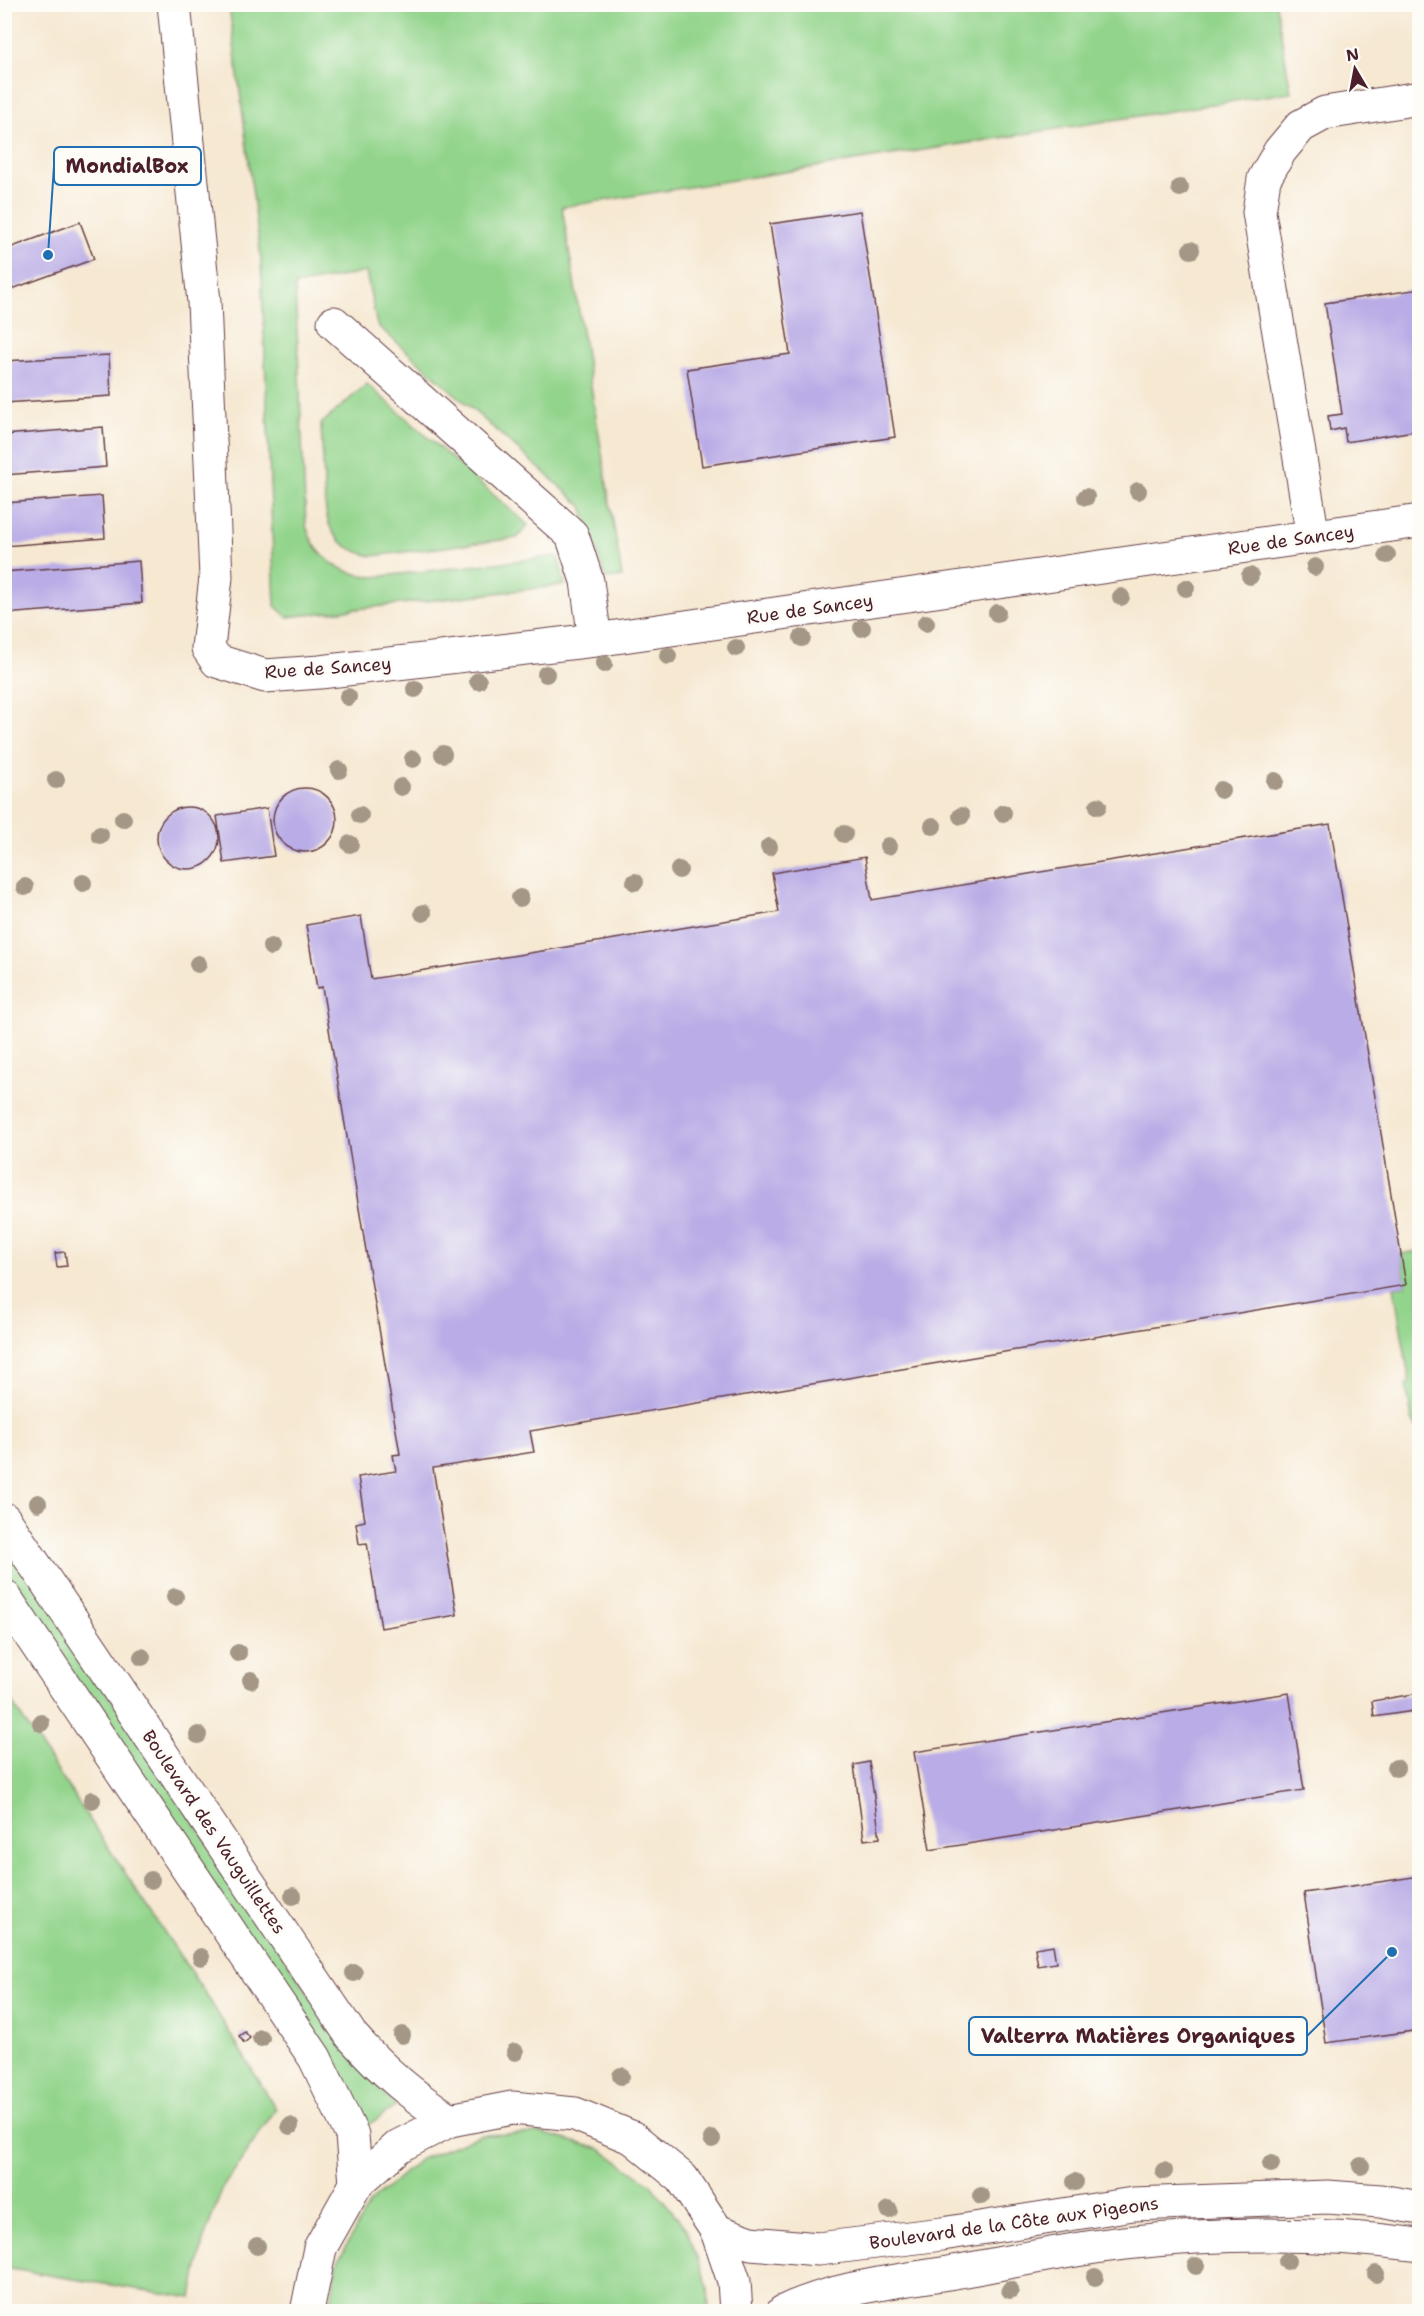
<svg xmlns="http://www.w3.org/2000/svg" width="1424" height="2316" font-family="'Shantell Sans',sans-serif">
	<rect width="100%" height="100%" fill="#fdfcf7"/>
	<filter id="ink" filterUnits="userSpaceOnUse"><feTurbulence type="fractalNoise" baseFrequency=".0167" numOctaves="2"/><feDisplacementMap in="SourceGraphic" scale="12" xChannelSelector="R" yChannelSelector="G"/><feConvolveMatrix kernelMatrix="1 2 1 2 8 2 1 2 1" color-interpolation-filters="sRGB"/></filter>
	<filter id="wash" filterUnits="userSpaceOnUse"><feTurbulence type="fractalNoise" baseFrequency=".008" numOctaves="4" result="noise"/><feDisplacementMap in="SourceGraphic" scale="24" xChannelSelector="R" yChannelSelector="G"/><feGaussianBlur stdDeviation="1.35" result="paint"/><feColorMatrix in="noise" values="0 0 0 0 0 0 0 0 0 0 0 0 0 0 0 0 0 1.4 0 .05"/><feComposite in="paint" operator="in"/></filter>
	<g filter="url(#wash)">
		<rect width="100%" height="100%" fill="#f6e8d1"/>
		<g fill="#92d48b" stroke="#6e7a5b" stroke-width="1.5">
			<path d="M 229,5 L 1276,5 L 1291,92 L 562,207 L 622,577 L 606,579 L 582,506 L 377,325 L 366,272 L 295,285 L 306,526 C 316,559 340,574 374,577 L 558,556 L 565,585 L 287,617 L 275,606 L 261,259 Z"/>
			<path d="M 367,384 L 528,525 L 517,538 L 372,556 C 327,546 325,521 324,481 C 323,462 322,443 321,424 Z"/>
			<polygon points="1419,1251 1419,1433 1412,1419 1406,1385 1410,1384 1394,1287 1406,1285 1401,1254"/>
			<polygon points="4,1538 350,2055 396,2106 368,2125 334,2065 5,1574"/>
			<polygon points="5,1692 212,2004 276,2109 223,2187 203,2241 192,2298 5,2268"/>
			<polygon points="542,2133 600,2149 650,2183 687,2230 708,2287 709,2311 329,2311 338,2261 370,2203 420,2159 481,2135"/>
		</g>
		<g id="blocks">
			<g fill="#baace6">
				<polygon points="860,211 895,437 702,466 687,369 790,354 770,224"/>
				<polygon points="80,222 94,259 4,292 4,250"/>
				<polygon points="1420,289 1420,430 1346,442 1344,428 1330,431 1328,416 1342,414 1325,303"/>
				<polygon points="109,355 111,396 4,403 4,361"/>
				<polygon points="103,427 106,467 4,475 4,435"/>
				<polygon points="102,496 105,538 4,546 4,503"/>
				<polygon points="139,561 142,603 4,614 4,572"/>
				<circle cx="305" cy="820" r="32"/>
				<circle cx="188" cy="838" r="31"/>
				<polygon points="267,808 274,856 224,863 217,816"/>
				<polygon points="1330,824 1406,1285 530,1431 534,1452 433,1468 457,1615 381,1628 367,1543 359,1544 356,1523 365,1521 358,1477 396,1471 393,1455 400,1454 322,987 317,988 306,925 361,916 371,979 779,912 772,873 865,857 872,900"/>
				<polygon points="65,1252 67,1266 57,1267 55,1253"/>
				<polygon points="1289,1693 1304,1790 930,1850 914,1752"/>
				<polygon points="1420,1693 1420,1710 1374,1717 1372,1701"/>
				<polygon points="869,1762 880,1838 864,1840 854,1765"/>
				<polygon points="1420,1876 1420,2030 1326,2043 1304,1893"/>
				<polygon points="1053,1945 1056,1963 1038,1966 1035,1948"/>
				<polygon points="245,2032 250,2038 244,2043 239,2036"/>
			</g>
		</g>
	</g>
	<g filter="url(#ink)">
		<use href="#blocks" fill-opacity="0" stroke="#643d44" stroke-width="1.5"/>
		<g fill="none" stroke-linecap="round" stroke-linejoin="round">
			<defs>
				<g id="minor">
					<polyline points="174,4 204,302 216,577 208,648 217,661 265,676 320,672 595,640 1420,521"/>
					<polyline points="334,323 572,535 587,581 595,640"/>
					<polyline points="1313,537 1259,212 1264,179 1280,151 1301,126 1325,113 1420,98"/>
					<path d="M 4,1519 L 351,2035 C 383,2071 410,2094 450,2120"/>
					<polyline points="4,1596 315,2058 352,2135 356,2184"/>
					<polyline points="717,2231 751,2243 818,2249 942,2234 1133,2204 1328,2197 1380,2201 1420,2208"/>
					<polyline points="307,2312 320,2248 356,2184 399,2146 450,2120 512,2108 575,2114 633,2138 682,2178 717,2231 734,2281 736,2312"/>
					<path d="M 783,2312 C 837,2286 901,2281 960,2271 C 1015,2261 1070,2249 1125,2243 C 1223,2232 1322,2232 1420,2245"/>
				</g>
			</defs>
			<use href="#minor" stroke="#643d44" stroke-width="35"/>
			<use href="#minor" stroke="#fff" stroke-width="33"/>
		</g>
		<g fill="#a49786">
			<circle cx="1180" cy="188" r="9"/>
			<circle cx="1191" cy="250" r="9"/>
			<circle cx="1138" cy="491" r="9"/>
			<circle cx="1086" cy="497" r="9"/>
			<circle cx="1387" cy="555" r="9"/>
			<circle cx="1315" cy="567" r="9"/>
			<circle cx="1250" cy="576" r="9"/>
			<circle cx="1186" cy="588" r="9"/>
			<circle cx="1121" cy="597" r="9"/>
			<circle cx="997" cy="613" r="9"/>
			<circle cx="926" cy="623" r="9"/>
			<circle cx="862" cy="628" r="9"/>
			<circle cx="802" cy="638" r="9"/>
			<circle cx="736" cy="648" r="9"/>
			<circle cx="668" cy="656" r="9"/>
			<circle cx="604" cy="664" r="9"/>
			<circle cx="546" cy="674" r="9"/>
			<circle cx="478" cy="681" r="9"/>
			<circle cx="415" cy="689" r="9"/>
			<circle cx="348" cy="697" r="9"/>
			<circle cx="443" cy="754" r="9"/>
			<circle cx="413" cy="759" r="9"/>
			<circle cx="339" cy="770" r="9"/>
			<circle cx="56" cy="780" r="9"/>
			<circle cx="1275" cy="781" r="9"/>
			<circle cx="401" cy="787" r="9"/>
			<circle cx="1221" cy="790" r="9"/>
			<circle cx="1098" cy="806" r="9"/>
			<circle cx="1003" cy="813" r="9"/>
			<circle cx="360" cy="815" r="9"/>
			<circle cx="961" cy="816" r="9"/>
			<circle cx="123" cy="819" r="9"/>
			<circle cx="933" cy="826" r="9"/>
			<circle cx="844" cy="834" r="9"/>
			<circle cx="100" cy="835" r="9"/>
			<circle cx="350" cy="844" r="9"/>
			<circle cx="888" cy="846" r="9"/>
			<circle cx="769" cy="847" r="9"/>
			<circle cx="679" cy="870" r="9"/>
			<circle cx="635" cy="882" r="9"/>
			<circle cx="83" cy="883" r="9"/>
			<circle cx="25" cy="887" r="9"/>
			<circle cx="520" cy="898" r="9"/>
			<circle cx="423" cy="913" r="9"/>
			<circle cx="271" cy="947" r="9"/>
			<circle cx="198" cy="964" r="9"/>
			<circle cx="38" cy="1503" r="9"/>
			<circle cx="175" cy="1597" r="9"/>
			<circle cx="238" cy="1653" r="9"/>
			<circle cx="142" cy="1657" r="9"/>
			<circle cx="251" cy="1680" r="9"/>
			<circle cx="41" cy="1723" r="9"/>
			<circle cx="198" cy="1735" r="9"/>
			<circle cx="1396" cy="1768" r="9"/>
			<circle cx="92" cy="1800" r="9"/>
			<circle cx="151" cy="1880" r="9"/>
			<circle cx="293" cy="1896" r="9"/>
			<circle cx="201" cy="1957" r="9"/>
			<circle cx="354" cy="1973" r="9"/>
			<circle cx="402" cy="2035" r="9"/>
			<circle cx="261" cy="2038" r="9"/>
			<circle cx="515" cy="2052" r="9"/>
			<circle cx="621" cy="2076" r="9"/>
			<circle cx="290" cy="2126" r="9"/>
			<circle cx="712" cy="2139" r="9"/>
			<circle cx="1271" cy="2164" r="9"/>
			<circle cx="1361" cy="2166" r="9"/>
			<circle cx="1164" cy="2171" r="9"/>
			<circle cx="1075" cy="2182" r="9"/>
			<circle cx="981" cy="2196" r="9"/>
			<circle cx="889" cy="2210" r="9"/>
			<circle cx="257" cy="2246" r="9"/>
			<circle cx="1287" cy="2261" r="9"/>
			<circle cx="1196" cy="2266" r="9"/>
			<circle cx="1376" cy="2274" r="9"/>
			<circle cx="1095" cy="2277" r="9"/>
			<circle cx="1010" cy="2290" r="9"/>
		</g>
	</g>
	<g text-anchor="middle" stroke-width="6" stroke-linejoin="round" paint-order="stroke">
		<g font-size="18" fill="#4a1f2b" stroke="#fdfcf7">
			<text transform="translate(1291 540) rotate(-8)" y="6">Rue de Sancey</text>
			<text transform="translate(810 609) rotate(-8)" y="6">Rue de Sancey</text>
			<text transform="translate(328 668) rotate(-4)" y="6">Rue de Sancey</text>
			<text transform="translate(214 1832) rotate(56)" y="6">Boulevard des Vauguillettes</text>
			<text transform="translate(1014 2223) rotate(-8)" y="6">Boulevard de la Côte aux Pigeons</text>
		</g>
	</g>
	<path fill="none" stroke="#1f6fb2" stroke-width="2" d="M48 255L54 166M1392 1952L1307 2036"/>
	<g fill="#1f6fb2" stroke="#fdfcf7" stroke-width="2">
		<circle cx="48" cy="255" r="6"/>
		<circle cx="1392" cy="1952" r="6"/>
	</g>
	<g fill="#fdfcf7" stroke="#1f6fb2" stroke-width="2">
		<rect x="54" y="147" width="147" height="38" rx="6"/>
		<rect x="969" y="2017" width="338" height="38" rx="6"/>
	</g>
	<g font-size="20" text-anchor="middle" font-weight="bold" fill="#4a1f2b">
		<text x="127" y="173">MondialBox</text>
		<text x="1138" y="2043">Valterra Matières Organiques</text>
	</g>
	<rect width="1424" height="2316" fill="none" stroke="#fdfcf7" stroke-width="24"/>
	<g transform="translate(1355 69) rotate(350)" stroke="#fdfcf7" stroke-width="4.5" paint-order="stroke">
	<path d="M0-4.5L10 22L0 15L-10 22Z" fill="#4a1f2b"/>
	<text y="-9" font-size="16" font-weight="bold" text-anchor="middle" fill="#4a1f2b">N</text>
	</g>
</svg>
